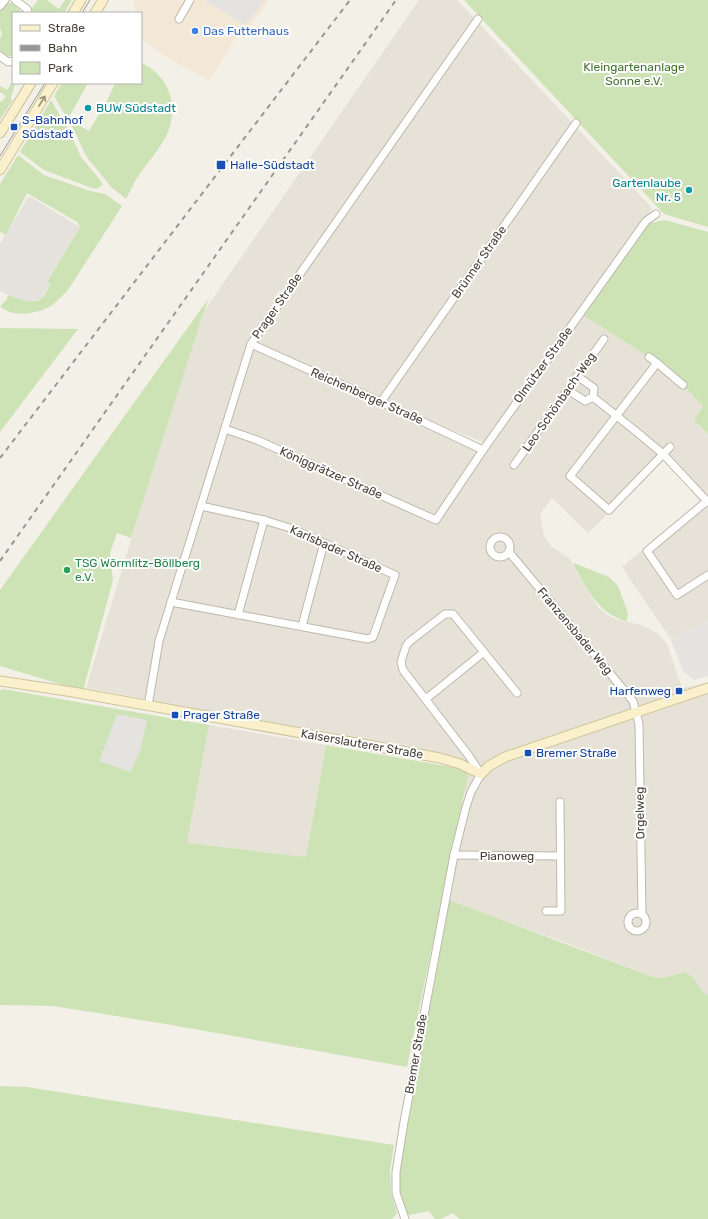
<svg xmlns="http://www.w3.org/2000/svg" width="708" height="1219" font-family="Rubik,sans-serif">
	<rect width="100%" height="100%" fill="#f3f0e8"/>
	<g fill="#e6e2d7" fill-rule="evenodd">
		<path d="M 419,0 L 457,0 L 652,208 L 581,314 L 649,357 L 683,385 L 703,406 L 694,420 L 708,434 L 708,621 L 670,638 L 622,567 L 700,502 L 663,455 L 609,510 L 608,514 L 588,533 L 552,498 L 540,514 L 544,536 L 551,546 L 570,559 L 579,577 L 598,607 L 606,614 L 615,619 L 641,625 L 657,633 L 667,644 L 682,688 L 708,683 L 708,995 L 705,994 L 699,987 L 692,977 L 676,974 L 663,978 L 653,977 L 564,942 L 449,901 L 467,807 L 460,764 L 148,706 L 159,641 L 225,429 L 253,349 L 372,397 L 251,339 L 156,641 L 146,699 L 86,688 L 150,477 L 204,311 ZM 388,404 L 485,443 L 479,450 Z"/>
		<polygon points="209,725 326,745 306,857 187,843"/>
	</g>
	<polygon fill="#f3e7d6" points="133,0 269,0 243,37 238,34 209,81 155,50 141,38 141,13 136,13"/>
	<polygon fill="#e5e2dd" points="29,196 80,227 47,281 51,284 42,298 35,301 29,302 8,295 0,291 0,244"/>
	<g fill="#cde3b5">
		<polygon points="38,0 47,0 59,9 65,0 72,0 64,13 32,13 32,8"/>
		<polygon points="464,0 708,0 708,227 664,214"/>
		<polygon points="6,3 12,3 23,13 13,13 13,56 5,56 0,53 0,39 2,34 0,28 0,10"/>
		<path d="M 141,63 C 168,74 179,105 168,132 C 161,148 147,163 137,178 C 133,184 130,192 126,199 L 112,188 L 86,156 L 74,130 L 54,96 L 62,83 L 88,83 L 68,119 L 89,131 L 107,101 L 115,83 L 141,83 Z"/>
		<polygon points="13,81 13,83 15,83 11,98 12,101 0,120 0,101 2,102 6,96 0,92 0,86 7,90"/>
		<polygon points="51,100 70,133 81,157 100,180 103,185 96,189 89,187 44,170 20,152"/>
		<path d="M 18,155 L 44,175 L 90,191 L 105,194 L 122,206 L 68,290 C 62,296 56,303 49,307 C 36,314 11,318 0,306 L 7,299 L 8,295 C 18,298 33,306 42,298 C 46,295 48,288 51,284 L 47,282 L 80,227 L 77,222 L 27,193 L 6,235 L 0,232 L 0,184 Z"/>
		<polygon points="665,220 708,232 708,434 694,420 703,406 683,385 649,357 581,314 647,224"/>
		<polygon points="209,298 204,311 131,538 117,533 110,553 113,580 83,691 0,666 0,590"/>
		<polygon points="0,328 78,329 0,432"/>
		<path d="M 574,563 L 609,577 L 618,586 L 628,613 L 627,621 C 599,615 586,588 573,564 Z"/>
		<polygon points="3,689 209,725 187,843 306,857 326,745 469,770 407,1067 160,1023 53,1006 0,1005 0,691"/>
		<path d="M 446,899 L 653,977 L 663,978 L 684,972 C 687,974 691,975 693,978 C 698,984 701,992 708,995 L 708,1219 L 459,1219 L 453,1213 L 441,1219 L 435,1219 L 429,1211 L 404,1216 L 396,1172 Z"/>
		<polygon points="0,1086 27,1087 394,1145 390,1171 391,1193 397,1213 392,1219 0,1219"/>
	</g>
	<g fill="#e4e3e0">
		<polygon points="204,0 264,0 246,25"/>
		<polygon points="708,621 708,676 694,680 683,671 670,638"/>
		<polygon points="117,714 147,720 140,751 130,772 99,761"/>
	</g>
	<g fill="none" stroke-linecap="round" stroke-linejoin="round">
		<defs>
			<g id="street">
				<polyline points="15,0 27,9 28,13"/>
				<polyline points="0,6 5,0"/>
				<polyline points="179,19 190,0"/>
				<polyline points="0,56 8,62 13,61"/>
				<polyline points="251,344 381,402 483,450"/>
				<polyline points="649,357 657,363 570,476 609,510 670,447"/>
				<polyline points="657,363 683,385"/>
				<polyline points="577,376 594,388 593,397 638,433 663,454 708,502"/>
				<polyline points="568,390 585,401 593,397"/>
				<polyline points="381,402 576,123"/>
				<polyline points="225,429 257,440 436,520 483,450 646,221 656,214"/>
				<polyline points="514,465 604,339"/>
				<polyline points="707,501 647,551 677,595 708,575"/>
				<circle cx="500" cy="547" r="10"/>
				<polyline points="509,552 633,701 639,724 642,914"/>
				<polyline points="171,602 368,639 373,637 395,575 293,529 264,520 201,506"/>
				<polyline points="238,615 264,520"/>
				<polyline points="302,626 324,543"/>
				<polyline points="426,699 484,652"/>
				<polyline points="148,706 159,641 251,344 478,19"/>
				<polyline points="454,855 560,856"/>
				<polyline points="546,911 561,911 560,802"/>
				<circle cx="637" cy="922" r="9"/>
				<polyline points="405,1219 396,1193 396,1172 404,1122 454,855 466,807 471,792 481,774 469,756 403,670 401,662 406,646 409,642 445,614 453,614 517,693"/>
			</g>
			<g id="secondary">
				<polyline points="73,13 81,0"/>
				<polyline points="95,13 103,0"/>
				<polyline points="0,133 31,83"/>
				<polyline points="0,170 53,83"/>
				<polyline points="0,681 73,692 440,758 460,764 481,774 489,766 505,757 708,688"/>
			</g>
		</defs>
		<use href="#street" stroke="#bdb8ac" stroke-width="9"/>
		<use href="#secondary" stroke="#cec49c" stroke-width="11"/>
		<use href="#street" stroke="#fff" stroke-width="7"/>
		<use href="#secondary" stroke="#faf0cb" stroke-width="9"/>
		<g stroke="#979797" stroke-width="1">
			<polyline points="82,13 90,0"/>
			<polyline points="0,156 45,83"/>
		</g>
		<g stroke="#979797" stroke-width="2" stroke-dasharray="5 5" stroke-linecap="butt">
			<polyline points="0,458 350,0"/>
			<polyline points="0,561 396,0"/>
		</g>
	</g>
	<defs><path id="oneway-shaft" d="M-6 0H5M1.5-3L5.5 0L1.5 3" fill="none" stroke-width="1.6" stroke-linecap="round" stroke-linejoin="round"/></defs>
	<use stroke="#97907a" href="#oneway-shaft" transform="translate(42 101) rotate(-59)"/>
	<circle fill="#3f7fe0" stroke="#fff" stroke-width="1.5" cx="195" cy="31" r="4"/>
	<g fill="#0f9aa8" stroke="#fff" stroke-width="1.5">
		<circle cx="88" cy="108" r="4"/>
		<circle cx="689" cy="190" r="4"/>
	</g>
	<g fill="#1a4fb4" stroke="#fff" stroke-width="1.5">
		<rect x="10" y="123" width="8" height="8" rx="2"/>
		<rect x="216" y="160" width="10" height="10" rx="2"/>
		<rect x="675" y="687" width="8" height="8" rx="2"/>
		<rect x="171" y="711" width="8" height="8" rx="2"/>
		<rect x="524" y="749" width="8" height="8" rx="2"/>
	</g>
	<circle fill="#2e9e5b" stroke="#fff" stroke-width="1.5" cx="67" cy="570" r="4"/>
	<g text-anchor="middle" stroke-width="4" stroke-linejoin="round" paint-order="stroke">
		<g font-size="12" fill="#366cbe" stroke="#fff" text-anchor="start">
			<text x="203" y="35">Das Futterhaus</text>
		</g>
		<g font-size="12" fill="#467230" stroke="#fff">
			<text x="634" y="71">Kleingartenanlage<tspan x="634" dy="14">Sonne e.V.</tspan></text>
		</g>
		<g font-size="12" fill="#0d838f" stroke="#fff" text-anchor="start">
			<text x="96" y="112">BUW Südstadt</text>
			<text x="681" y="187" text-anchor="end">Gartenlaube<tspan x="681" dy="14">Nr. 5</tspan></text>
		</g>
		<g font-size="12" fill="#164399" stroke="#fff" text-anchor="start">
			<text x="22" y="124">S-Bahnhof<tspan x="22" dy="14">Südstadt</tspan></text>
			<text x="230" y="169">Halle-Südstadt</text>
			<text x="671" y="695" text-anchor="end">Harfenweg</text>
			<text x="183" y="719">Prager Straße</text>
			<text x="536" y="757">Bremer Straße</text>
		</g>
		<g font-size="12" fill="#464138" stroke="#fff">
			<text transform="translate(479 262) rotate(-55)" y="4">Brünner Straße</text>
			<text transform="translate(277 306) rotate(-55)" y="4">Prager Straße</text>
			<text transform="translate(543 365) rotate(-54)" y="4">Olmützer Straße</text>
			<text transform="translate(367 396) rotate(24)" y="4">Reichenberger Straße</text>
			<text transform="translate(559 402) rotate(-55)" y="4">Leo-Schönbach-Weg</text>
			<text transform="translate(331 473) rotate(24)" y="4">Königgrätzer Straße</text>
			<text transform="translate(336 549) rotate(24)" y="4">Karlsbader Straße</text>
			<text transform="translate(575 631) rotate(50)" y="4">Franzensbader Weg</text>
			<text transform="translate(362 744) rotate(10)" y="4">Kaiserslauterer Straße</text>
			<text transform="translate(640 813) rotate(-91)" y="4">Orgelweg</text>
			<text x="507" y="860">Pianoweg</text>
			<text transform="translate(416 1054) rotate(-80)" y="4">Bremer Straße</text>
		</g>
		<g font-size="12" fill="#27864d" stroke="#fff" text-anchor="start">
			<text x="75" y="567">TSG Wörmlitz-Böllberg<tspan x="75" dy="14">e.V.</tspan></text>
		</g>
	</g>
	<rect x="12" y="12" width="130" height="72" fill="#ffffff" stroke="#b5b3af"/>
	<rect x="20" y="25" width="20" height="6" fill="#faf0cb" stroke="#b5b3af"/>
	<text x="48" y="32" font-size="12" fill="#464138">Straße</text>
	<rect x="20" y="45" width="20" height="6" fill="#979797" stroke="#b5b3af"/>
	<text x="48" y="52" font-size="12" fill="#464138">Bahn</text>
	<rect x="20" y="62" width="20" height="12" fill="#cde3b5" stroke="#b5b3af"/>
	<text x="48" y="72" font-size="12" fill="#464138">Park</text>
</svg>
